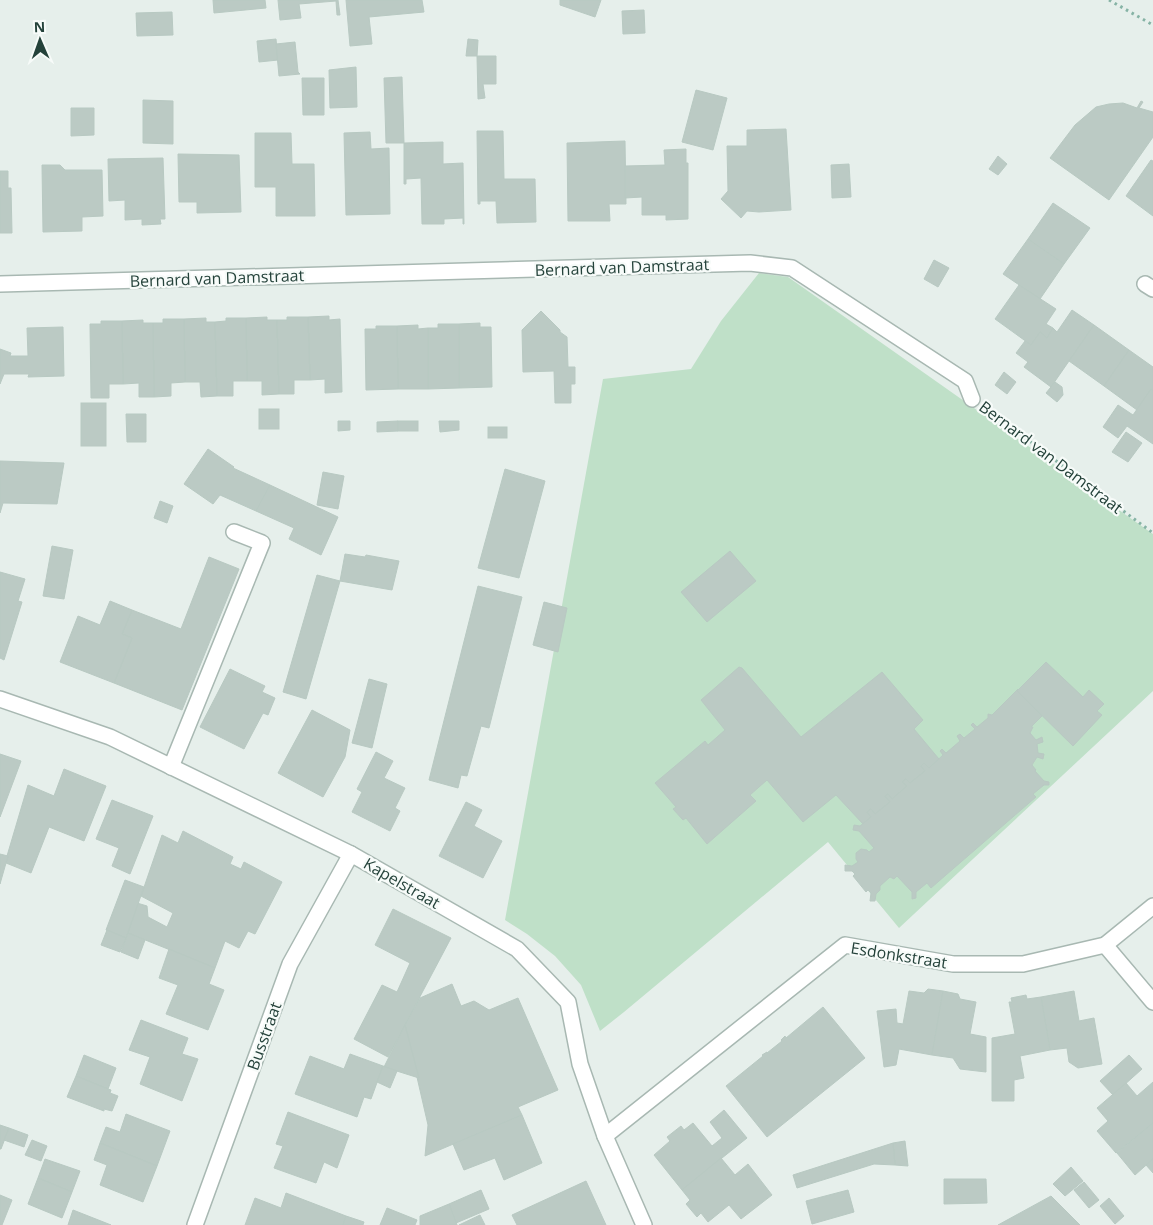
<svg xmlns="http://www.w3.org/2000/svg" width="1153" height="1225" font-family="'Open Sans',sans-serif">
	<rect width="100%" height="100%" fill="#e6efeb"/>
	<polygon fill="#bfe0c8" points="759,273 788,277 1153,534 1153,691 899,928 828,842 624,1012 600,1031 581,985 555,956 527,934 505,920 603,379 691,369 721,321"/>
	<g fill="#bbcac4" stroke="#b8c9c2">
		<polygon points="213,0 265,0 266,8 214,13"/>
		<polygon points="278,0 338,0 340,15 337,15 336,1 299,4 301,18 280,20"/>
		<polygon points="346,0 422,0 424,12 369,17 372,44 350,46"/>
		<polygon points="560,0 601,0 595,17 560,5"/>
		<polygon points="644,10 645,33 623,34 622,11"/>
		<polygon points="172,12 173,35 137,36 136,13"/>
		<polygon points="276,39 278,60 259,62 257,41"/>
		<polygon points="468,39 478,40 477,56 466,56"/>
		<polygon points="295,42 298,72 300,74 279,76 276,44"/>
		<polygon points="477,56 496,56 496,84 483,84 485,98 478,99"/>
		<polygon points="356,67 357,107 330,108 329,70"/>
		<polygon points="402,77 404,143 386,143 384,78"/>
		<polygon points="302,78 324,78 324,115 303,115"/>
		<polygon points="696,90 727,98 713,150 682,142"/>
		<polygon points="143,100 173,101 173,144 143,143"/>
		<polygon points="1141,101 1143,102 1139,108 1153,112 1153,137 1109,200 1050,158 1075,125 1096,107 1109,104 1123,103 1137,108"/>
		<polygon points="71,108 94,108 94,135 71,136"/>
		<polygon points="786,129 791,210 759,212 747,211 741,218 721,199 728,191 727,146 747,146 747,130"/>
		<polygon points="477,131 503,131 504,179 535,179 536,222 497,223 496,201 480,201 480,204 478,204"/>
		<polygon points="370,132 371,149 389,148 390,214 346,215 344,133"/>
		<polygon points="255,133 291,133 292,164 314,164 315,216 276,216 276,187 255,187"/>
		<polygon points="625,141 626,204 609,204 610,221 568,221 567,143"/>
		<polygon points="443,142 443,164 463,163 464,224 463,224 463,218 444,219 444,224 422,224 421,178 406,179 406,184 404,184 404,143"/>
		<polygon points="686,149 686,163 688,163 688,219 666,220 666,215 642,215 642,197 625,198 625,166 665,165 664,150"/>
		<polygon points="178,154 239,155 241,212 197,213 197,202 179,202"/>
		<polygon points="998,156 1007,164 998,175 989,169"/>
		<polygon points="163,158 165,219 160,219 161,224 142,225 142,219 125,220 125,200 109,201 108,159"/>
		<polygon points="1151,160 1153,161 1153,216 1126,196"/>
		<polygon points="849,164 851,197 832,198 831,165"/>
		<polygon points="42,165 60,165 65,170 102,170 103,216 82,217 82,231 43,232"/>
		<polygon points="0,171 8,171 8,188 11,188 12,233 0,233"/>
		<polygon points="1053,203 1090,228 1064,264 1028,239"/>
		<polygon points="1028,239 1064,264 1040,299 1003,274"/>
		<polygon points="934,260 949,268 938,287 924,279"/>
		<polygon points="1019,285 1056,309 1046,324 1053,328 1047,338 1040,332 1031,345 995,319"/>
		<polygon points="1072,310 1094,325 1051,387 1024,367 1028,362 1016,353 1025,341 1031,345 1040,332 1047,338 1053,328 1057,332"/>
		<polygon points="541,311 560,330 560,332 567,337 568,367 575,367 575,384 571,384 571,403 555,403 554,371 523,372 522,330"/>
		<polygon points="329,316 329,320 340,319 342,392 325,393 325,379 310,380 308,317"/>
		<polygon points="267,317 267,320 277,320 279,394 262,395 262,381 247,381 246,318"/>
		<polygon points="287,317 308,317 310,380 294,380 294,394 279,394 277,320 287,320"/>
		<polygon points="206,318 206,322 215,322 217,396 201,397 200,382 185,382 184,319"/>
		<polygon points="226,318 246,318 247,381 233,381 233,396 217,396 215,322 226,321"/>
		<polygon points="163,319 184,319 185,382 171,383 171,396 154,397 153,323 163,323"/>
		<polygon points="143,320 143,323 153,323 154,397 139,397 139,383 123,384 122,321"/>
		<polygon points="101,321 122,321 123,384 109,384 109,398 91,398 90,324 101,324"/>
		<polygon points="480,323 480,327 491,327 492,387 459,388 459,324"/>
		<polygon points="438,324 459,324 459,388 428,389 428,328 438,328"/>
		<polygon points="418,325 418,329 428,328 428,389 398,389 397,326"/>
		<polygon points="1094,325 1129,350 1104,386 1069,361"/>
		<polygon points="376,326 397,326 398,389 366,390 365,329 376,329"/>
		<polygon points="63,327 64,376 28,377 29,374 4,374 0,384 0,349 11,353 10,356 28,356 27,328"/>
		<polygon points="1129,350 1153,367 1153,390 1151,389 1137,410 1104,386"/>
		<polygon points="1004,372 1016,382 1007,394 995,385"/>
		<polygon points="1055,382 1062,387 1063,395 1057,402 1046,393"/>
		<polygon points="1151,389 1153,390 1153,444 1127,426 1118,438 1103,427 1118,405 1133,415"/>
		<rect x="81" y="403" width="25" height="43"/>
		<rect x="259" y="409" width="20" height="20"/>
		<polygon points="126,414 146,414 146,442 127,442"/>
		<polygon points="338,421 350,421 350,430 338,431"/>
		<polygon points="398,421 398,431 377,432 377,422"/>
		<rect x="398" y="421" width="20" height="10"/>
		<polygon points="439,421 459,421 459,430 440,432"/>
		<rect x="488" y="427" width="19" height="11"/>
		<polygon points="1126,432 1142,443 1128,462 1112,452"/>
		<polygon points="208,449 234,467 233,468 270,485 256,511 220,495 213,504 184,484"/>
		<polygon points="0,461 64,463 57,504 3,503 0,513"/>
		<polygon points="505,469 545,481 519,578 478,568"/>
		<polygon points="323,472 344,476 338,509 317,505"/>
		<polygon points="270,485 338,517 321,555 289,539 294,528 256,511"/>
		<polygon points="160,501 173,506 167,523 154,518"/>
		<polygon points="52,546 73,550 64,599 43,596"/>
		<polygon points="730,551 756,581 707,622 681,592"/>
		<polygon points="345,554 365,557 366,555 399,561 392,590 340,581"/>
		<polygon points="209,557 239,569 182,710 114,683 132,638 122,634 132,610 181,629"/>
		<polygon points="0,572 25,579 18,601 22,602 4,660 0,658"/>
		<polygon points="317,575 340,581 306,699 283,692"/>
		<polygon points="478,586 522,597 489,728 481,726 467,776 461,775 458,788 429,780"/>
		<polygon points="110,601 132,610 122,634 132,638 114,683 60,662 78,616 100,625"/>
		<polygon points="544,602 567,608 558,652 533,645"/>
		<polygon points="1046,662 1083,697 1089,690 1104,704 1097,711 1102,715 1073,746 1017,691"/>
		<polygon points="739,667 742,668 801,737 882,672 923,720 914,729 939,759 929,768 924,763 921,766 925,771 910,783 906,779 902,782 907,786 892,799 888,794 885,796 890,802 875,814 871,809 867,812 871,817 863,824 836,795 803,822 767,780 750,795 756,801 707,844 686,818 683,820 673,809 676,807 655,783 705,741 708,745 725,730 701,700"/>
		<polygon points="230,669 265,686 262,692 275,698 268,715 263,713 244,749 200,727"/>
		<polygon points="369,679 387,684 372,748 352,743"/>
		<polygon points="1018,689 1017,691 1042,716 1031,727 1033,727 1030,733 1036,740 1042,737 1043,742 1037,744 1038,753 1044,754 1043,759 1037,757 1032,765 1036,770 1035,771 1044,781 1049,782 1049,785 1044,785 1033,794 1036,797 931,888 927,883 916,892 916,898 912,899 912,892 897,876 894,879 890,877 880,886 880,890 876,894 875,901 870,901 871,893 868,890 866,892 853,876 855,874 852,871 845,871 845,865 852,866 858,862 856,859 856,853 861,849 867,850 869,852 874,848 859,831 853,830 854,825 860,826 871,817 867,812 871,809 875,814 890,802 885,796 888,794 892,799 907,786 902,782 906,779 910,783 925,771 921,766 924,763 929,768 943,755 940,751 942,749 946,753 960,741 957,736 960,734 964,738 975,729 971,725 973,723 977,727 988,718 988,714 992,715"/>
		<polygon points="312,710 350,730 345,757 323,797 278,773"/>
		<polygon points="376,752 393,761 384,778 405,788 395,808 400,811 390,831 352,812 362,792 357,789"/>
		<polygon points="0,754 21,761 0,817"/>
		<polygon points="64,769 106,786 84,841 49,827 31,873 6,863 8,856 7,856 28,785 54,796"/>
		<polygon points="112,800 153,816 130,874 112,866 119,848 96,839"/>
		<polygon points="466,802 482,810 474,826 502,841 483,878 439,856"/>
		<polygon points="183,831 233,857 230,864 241,869 244,862 282,882 255,934 248,931 239,948 225,941 215,968 128,933 137,903 147,906 148,917 167,927 173,913 141,896 162,835 178,843"/>
		<polygon points="0,854 8,856 0,884"/>
		<polygon points="125,880 144,887 126,938 106,930"/>
		<polygon points="393,909 451,938 388,1057 354,1039 382,985 397,992 410,963 375,945"/>
		<polygon points="107,930 126,938 120,952 101,945"/>
		<polygon points="128,933 145,940 138,959 121,952"/>
		<polygon points="169,949 215,968 209,984 224,990 208,1030 166,1014 178,985 159,978"/>
		<polygon points="452,984 461,1006 474,1001 489,1010 518,998 558,1090 518,1107 522,1115 425,1156 428,1125 405,1025 420,998"/>
		<polygon points="928,989 943,991 932,1055 899,1049 896,1065 884,1067 877,1011 896,1009 897,1023 903,1024 909,991 924,993"/>
		<polygon points="943,991 958,994 960,999 976,1002 970,1034 986,1037 986,1072 960,1069 953,1058 932,1055"/>
		<polygon points="1074,991 1079,1021 1094,1018 1102,1064 1078,1068 1069,1062 1067,1048 1050,1050 1041,997"/>
		<polygon points="1026,995 1027,999 1041,997 1050,1050 1020,1056 1024,1078 1014,1080 1014,1101 992,1101 992,1038 1015,1034 1009,1002 1012,1002 1011,998"/>
		<polygon points="823,1007 865,1058 767,1137 726,1086 763,1056 762,1055 767,1052 767,1053 782,1041 781,1040 785,1036 786,1038"/>
		<polygon points="141,1020 188,1038 182,1054 198,1059 182,1101 140,1084 150,1057 129,1050"/>
		<polygon points="405,1025 419,1078 384,1067"/>
		<polygon points="350,1054 383,1066 371,1099 364,1097 357,1117 295,1094 310,1056 344,1069"/>
		<polygon points="84,1055 116,1068 108,1089 76,1076"/>
		<polygon points="1129,1055 1142,1069 1113,1095 1100,1081"/>
		<polygon points="383,1066 397,1071 390,1088 377,1082"/>
		<polygon points="76,1076 108,1089 111,1090 110,1093 118,1096 112,1111 104,1109 104,1111 67,1097"/>
		<polygon points="1153,1082 1153,1123 1116,1153 1097,1131 1108,1121 1097,1108 1126,1083 1137,1096"/>
		<polygon points="724,1110 747,1138 682,1190 654,1155 670,1141 667,1137 681,1126 684,1130 693,1123 712,1146 722,1138 710,1122"/>
		<polygon points="288,1112 349,1135 337,1168 324,1162 316,1183 274,1168 283,1146 276,1144"/>
		<polygon points="126,1114 170,1131 157,1166 100,1143 106,1127 120,1132"/>
		<polygon points="522,1115 542,1163 504,1180 495,1158 464,1170 453,1144"/>
		<polygon points="1153,1123 1153,1159 1135,1175 1117,1153"/>
		<polygon points="0,1125 9,1128 1,1149 0,1149"/>
		<polygon points="9,1128 28,1135 24,1147 4,1140"/>
		<polygon points="32,1140 47,1146 41,1161 25,1155"/>
		<polygon points="905,1141 908,1166 895,1165 893,1143"/>
		<polygon points="100,1143 157,1166 143,1202 100,1185 107,1165 94,1160"/>
		<polygon points="893,1143 895,1165 874,1164 797,1188 793,1175"/>
		<polygon points="721,1158 735,1175 748,1164 772,1195 741,1219 729,1205 708,1222 701,1213 697,1217 686,1204 690,1200 682,1190"/>
		<polygon points="45,1159 80,1171 72,1192 38,1178"/>
		<polygon points="1153,1159 1153,1173 1146,1165"/>
		<polygon points="1071,1167 1083,1181 1065,1196 1053,1184"/>
		<polygon points="38,1178 72,1192 62,1218 28,1204"/>
		<polygon points="944,1179 986,1179 987,1203 944,1204"/>
		<polygon points="586,1181 606,1225 517,1225 512,1215"/>
		<polygon points="1084,1182 1099,1200 1089,1208 1074,1190"/>
		<polygon points="481,1190 489,1209 456,1223 449,1204"/>
		<polygon points="848,1190 854,1212 812,1224 806,1201"/>
		<polygon points="286,1193 346,1216 343,1225 245,1225 255,1198 281,1208"/>
		<polygon points="0,1195 12,1200 2,1225 0,1225"/>
		<polygon points="1051,1196 1080,1225 998,1225"/>
		<polygon points="1109,1198 1124,1216 1115,1224 1100,1206"/>
		<polygon points="449,1204 457,1225 420,1225 420,1216"/>
		<polygon points="387,1208 417,1220 415,1225 380,1225"/>
		<polygon points="73,1210 106,1223 111,1225 68,1225"/>
		<polygon points="480,1215 485,1225 459,1225"/>
		<polygon points="346,1216 364,1222 363,1225 343,1225"/>
	</g>
	<g fill="none" stroke-linecap="round" stroke-linejoin="round">
		<defs>
			<polyline id="service" points="171,767 262,543 234,532"/>
			<g id="minor">
				<polyline points="0,284 750,263 792,268 965,381 972,399"/>
				<polyline points="1145,284 1153,289"/>
				<polyline points="0,699 110,737 351,854 517,949 568,1002 580,1064 605,1136 644,1225"/>
				<polyline points="1105,945 1153,1002"/>
				<polyline points="605,1136 845,945 953,964 1023,964 1105,945 1153,906"/>
				<polyline points="195,1225 290,964 351,854"/>
			</g>
		</defs>
		<use href="#service" stroke="#a8b8b2" stroke-width="18"/>
		<use href="#minor" stroke="#a8b8b2" stroke-width="18"/>
		<g stroke="#86b3a5" stroke-width="3" stroke-dasharray="2.5 4" stroke-linecap="butt">
			<polyline points="1109,0 1153,25"/>
			<polyline points="993,414 1153,533"/>
		</g>
		<use href="#service" stroke="#fff" stroke-width="15"/>
		<use href="#minor" stroke="#fff" stroke-width="15"/>
	</g>
	<g text-anchor="middle" stroke-width="4.5" stroke-linejoin="round" paint-order="stroke">
		<g font-size="16" fill="#24423a" stroke="#f7fbf9">
			<text transform="translate(622 267) rotate(-2)" y="6">Bernard van Damstraat</text>
			<text transform="translate(217 278) rotate(-2)" y="6">Bernard van Damstraat</text>
			<text transform="translate(1051 457) rotate(37)" y="6">Bernard van Damstraat</text>
			<text transform="translate(402 883) rotate(30)" y="6">Kapelstraat</text>
			<text transform="translate(899 955) rotate(9)" y="6">Esdonkstraat</text>
			<text transform="translate(264 1036) rotate(-70)" y="6">Busstraat</text>
		</g>
	</g>
	<g transform="translate(40 40) rotate(358)" stroke="#f7fbf9" stroke-width="4" paint-order="stroke">
	<path d="M0-4L9 19L0 12L-9 19Z" fill="#24423a"/>
	<text y="-8" font-size="14" font-weight="bold" text-anchor="middle" fill="#24423a">N</text>
	</g>
</svg>
